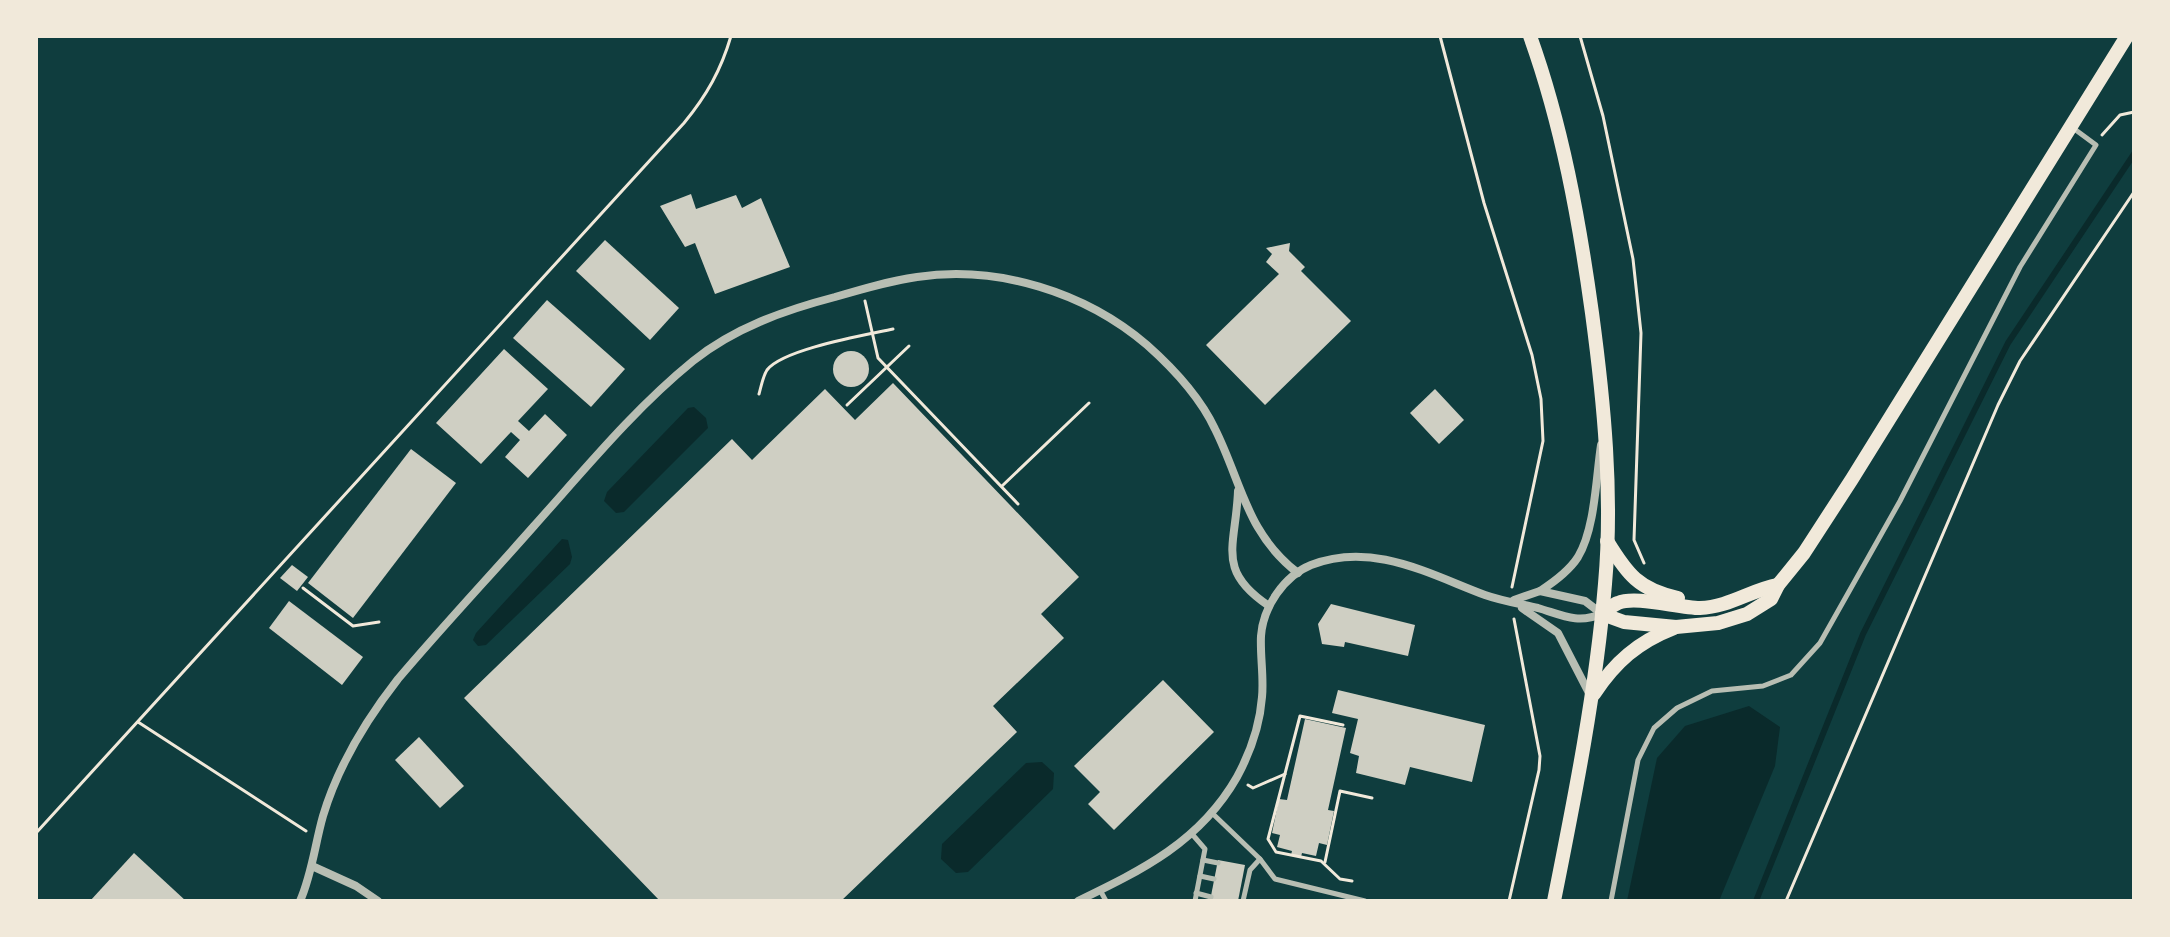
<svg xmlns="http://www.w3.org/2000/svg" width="2170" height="937" font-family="'Exo 2',sans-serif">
	<rect width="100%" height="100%" fill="#0f3d3e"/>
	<g fill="#0a2a2b">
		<polygon points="694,407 706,418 708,428 624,512 616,513 604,501 607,492 688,408"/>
		<polygon points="562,539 568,540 572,557 570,564 486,645 478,646 473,640 476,633"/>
		<polygon points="1749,706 1780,727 1775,766 1719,901 1627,901 1657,758 1685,726"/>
		<polygon points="1042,762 1054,773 1053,789 968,872 956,873 941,859 942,844 1026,763"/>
	</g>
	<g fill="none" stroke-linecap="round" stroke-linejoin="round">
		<polyline stroke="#0a2a2b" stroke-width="6" points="1756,901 1863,634 2008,343 2134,154"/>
	</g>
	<g fill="#cfcfc3">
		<polygon points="691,194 696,209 736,195 742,208 761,198 790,267 715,294 695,243 685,247 660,206"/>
		<polygon points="605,240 679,308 650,340 576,271"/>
		<polygon points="1290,243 1289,251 1305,267 1301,271 1351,321 1265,405 1206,345 1279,274 1266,262 1272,254 1266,248"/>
		<polygon points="547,300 625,369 591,407 513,338"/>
		<polygon points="504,349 548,389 518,421 529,431 545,414 567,435 528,478 505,457 520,440 511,432 481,464 436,423"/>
		<circle cx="851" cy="369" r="18"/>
		<polygon points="893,383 1079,577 1041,614 1064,638 993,706 1017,732 841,901 660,901 464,698 732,439 752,460 825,389 855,420"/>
		<polygon points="1435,389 1464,420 1439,444 1410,413"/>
		<polygon points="411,449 456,483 353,618 308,583"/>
		<polygon points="292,565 308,577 297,591 280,578"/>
		<polygon points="289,601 363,657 342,685 269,628"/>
		<polygon points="1331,604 1415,625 1408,656 1345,642 1344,647 1322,644 1318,624"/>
		<polygon points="1163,680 1214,732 1114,830 1088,804 1100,792 1074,766"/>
		<polygon points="1338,690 1485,725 1472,782 1410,767 1405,785 1356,773 1359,756 1350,753 1358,719 1332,713"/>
		<polygon points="1305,719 1346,728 1328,810 1334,811 1327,845 1319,843 1316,856 1302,853 1301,857 1291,855 1292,851 1277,847 1280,835 1272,833 1279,799 1287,800"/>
		<polygon points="419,737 464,786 440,808 395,760"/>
		<polygon points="134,853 186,901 90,901"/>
		<polygon points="1218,860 1245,865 1238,901 1210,901"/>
	</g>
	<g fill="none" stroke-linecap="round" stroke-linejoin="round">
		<g stroke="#f1e9da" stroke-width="3">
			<polyline points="1440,36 1484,203 1532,355 1541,399 1543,441 1512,587"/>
			<polyline points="1580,36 1603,116 1633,259 1641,333 1634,540 1644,563"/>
			<polyline points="2102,135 2120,115 2134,112"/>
			<polyline points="865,301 878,358 1018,504"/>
			<path d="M 759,394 C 761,387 763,376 767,370 C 783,349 866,335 893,329"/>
			<polyline points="847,405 909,346"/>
			<polyline points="1002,486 1089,403"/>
			<polyline points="303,588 353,626 379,622"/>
			<polyline points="138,722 306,831"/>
			<polyline points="1343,725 1300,716 1268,839 1276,852 1321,861 1340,879 1352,881"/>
			<polyline points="1248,785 1253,788 1285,774"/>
			<path d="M 36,833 L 684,123 C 707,95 721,70 731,36"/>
			<polyline points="1325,862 1340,791 1372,798"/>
			<polyline points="1509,901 1539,770 1540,756 1514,619"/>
			<polyline points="1786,901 1998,405 2020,361 2134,192"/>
		</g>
		<g stroke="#b8beb3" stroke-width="5">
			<polyline points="1212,813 1260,859 1275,879 1365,901"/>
			<polyline points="1192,834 1205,849 1195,901"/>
			<polyline points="1203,860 1218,863"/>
			<polyline points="1200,876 1214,879"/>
			<polyline points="1100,890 1106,901"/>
			<polyline points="1196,893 1211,897"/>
			<polyline points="1243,901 1250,870 1260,859"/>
			<polyline points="1611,901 1638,760 1654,728 1677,708 1712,691 1763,686 1791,675 1820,643 1900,501 2020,267 2096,145 2073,128"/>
		</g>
		<g stroke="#b8beb3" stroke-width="8">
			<path d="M 1238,491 C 1236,546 1215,570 1269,606"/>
			<path d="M 1540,591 C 1554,582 1569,571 1578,557 C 1595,529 1596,478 1601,445"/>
			<polyline points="1514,600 1540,591 1585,601 1602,614"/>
			<polyline points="1522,608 1558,633 1590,695"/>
			<polyline points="312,866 356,886 378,901"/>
			<path d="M 300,901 C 312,874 315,844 323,816 C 338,766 366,720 398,679 C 442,627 489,577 534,526 C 585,469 634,409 693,361 C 734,328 785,310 835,297 C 862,289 889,281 917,277 C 998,265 1085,292 1147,345 C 1174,369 1200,397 1215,429 C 1242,483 1246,533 1298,573"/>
			<path d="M 1078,901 C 1142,870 1200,842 1237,777 C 1250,753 1260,724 1262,697 C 1264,677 1260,656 1261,636 C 1263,607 1284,576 1311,565 C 1372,541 1429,574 1485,595 C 1502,601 1521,604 1538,608 C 1562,615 1577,624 1602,614"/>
		</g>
		<g stroke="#f1e9da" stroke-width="14">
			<path d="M 1530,36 C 1562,125 1579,219 1592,313 C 1604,402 1613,495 1605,584 C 1596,691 1575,796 1554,901"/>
			<path d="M 1607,541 C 1627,574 1639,590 1678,598"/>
			<polyline points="1602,614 1624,622 1676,627 1718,623 1747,614 1771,599 1778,585 1804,553 1852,479 2127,36"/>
			<path d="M 1602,614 C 1607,611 1612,605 1618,603 C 1635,595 1678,608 1700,608 C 1729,607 1751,590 1778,585"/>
			<path d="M 1594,694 C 1615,662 1638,642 1674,628"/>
		</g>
	</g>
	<rect width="2170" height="937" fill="none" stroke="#f1e9da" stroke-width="76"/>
</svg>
